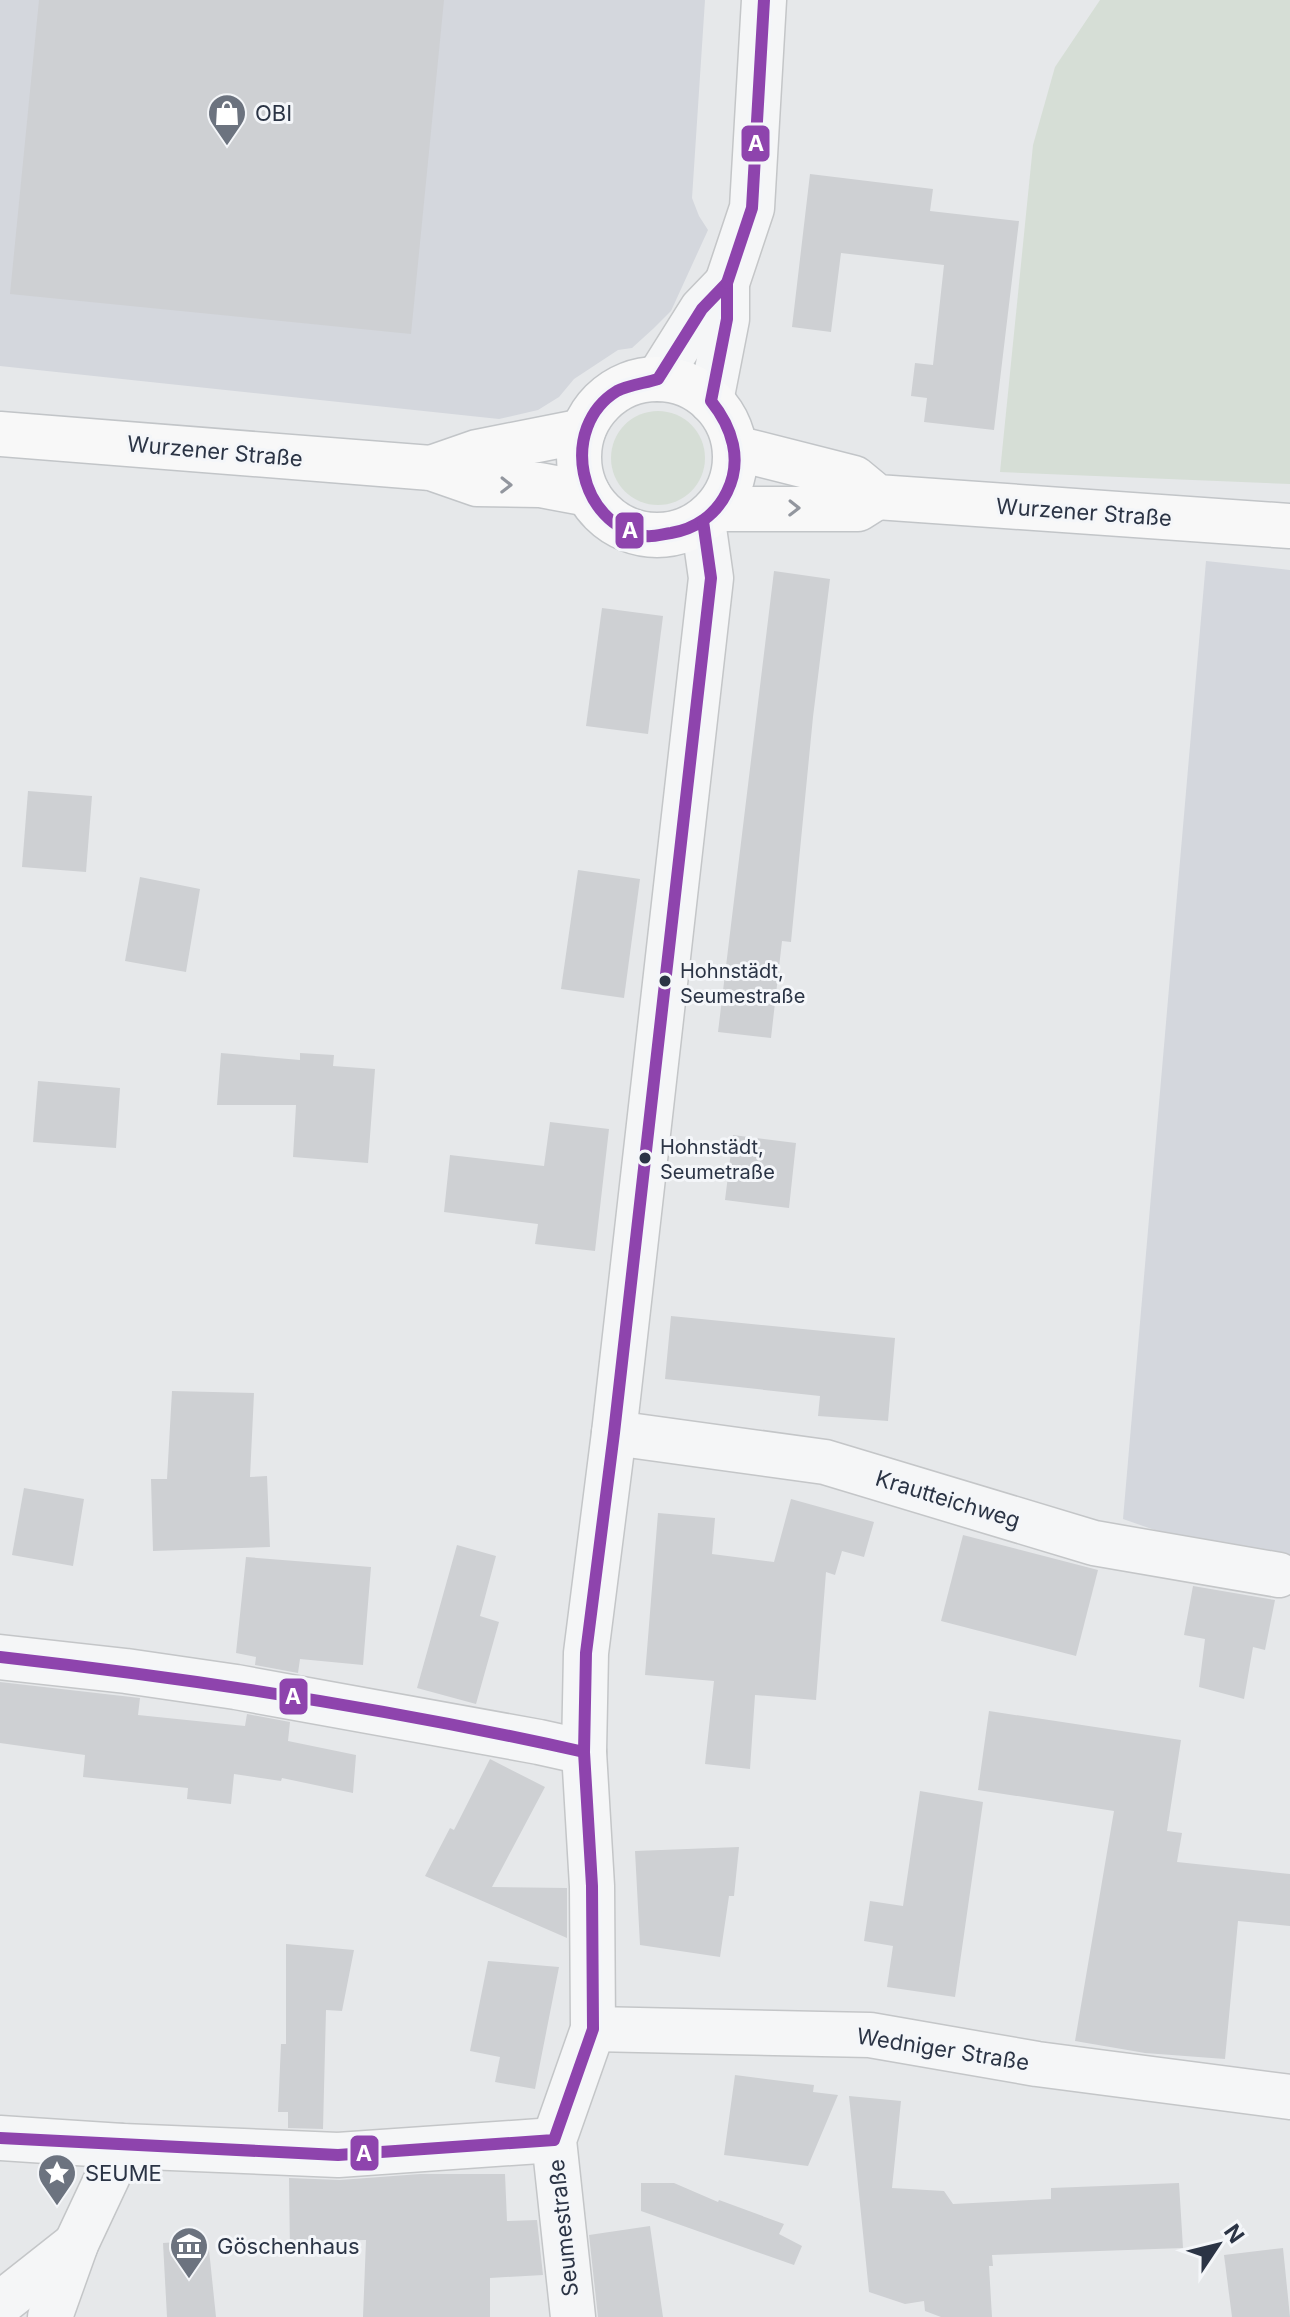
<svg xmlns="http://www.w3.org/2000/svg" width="1290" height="2317" font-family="Inter,sans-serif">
	<rect width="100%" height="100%" fill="#e6e8ea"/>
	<g fill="#d4d7dd">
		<polygon points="0,0 705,0 692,198 699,216 708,230 671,311 654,328 632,348 618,350 574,379 559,397 538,410 499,419 0,366"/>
		<polygon points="1206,561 1290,570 1290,1577 1123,1519"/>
	</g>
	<g fill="#d6ded6">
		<polygon points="1100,0 1290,0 1290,484 1000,472 1033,145 1055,67"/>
		<circle cx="658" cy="458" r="47"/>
	</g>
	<g fill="#ced0d3">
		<polygon points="39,0 444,0 411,334 10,294"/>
		<polygon points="810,174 933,189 930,211 1019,221 994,430 924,422 927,398 911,396 915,363 933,365 944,265 841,253 831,332 792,327"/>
		<polygon points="774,571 830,579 813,717 791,942 782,941 771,1038 718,1032"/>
		<polygon points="602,608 663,616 648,734 586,726"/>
		<polygon points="28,791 92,796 86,872 22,867"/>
		<polygon points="578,870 640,879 624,998 561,989"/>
		<polygon points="140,877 200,889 186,972 125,961"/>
		<polygon points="221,1053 300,1060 300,1053 334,1055 333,1066 375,1069 368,1163 293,1157 296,1105 217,1105"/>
		<polygon points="38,1081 120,1088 116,1148 33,1142"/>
		<polygon points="550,1122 609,1129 595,1251 535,1244 538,1224 444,1212 450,1155 544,1166"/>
		<polygon points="733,1135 796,1143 789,1208 725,1200"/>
		<polygon points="671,1316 895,1338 888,1421 818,1416 820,1396 665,1379"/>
		<polygon points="172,1391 254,1393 250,1477 267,1476 270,1547 153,1551 151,1479 167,1479"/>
		<polygon points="24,1488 84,1499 73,1566 12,1555"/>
		<polygon points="791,1499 874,1522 864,1557 842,1551 835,1575 826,1572 816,1700 755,1695 750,1769 705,1764 714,1681 645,1675 658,1513 715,1518 712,1554 774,1562"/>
		<polygon points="963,1535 1098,1570 1076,1656 941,1621"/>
		<polygon points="457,1545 496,1556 480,1616 499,1622 476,1704 417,1688"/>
		<polygon points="246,1557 371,1567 363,1665 300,1659 298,1673 255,1665 256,1657 236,1653"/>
		<polygon points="1193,1586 1275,1600 1265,1650 1253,1647 1244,1699 1199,1687 1205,1639 1184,1635"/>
		<polygon points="0,1682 140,1698 138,1715 245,1726 247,1714 290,1722 288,1741 356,1755 353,1793 282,1778 281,1781 234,1774 231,1804 187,1799 188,1788 83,1777 85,1755 0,1743"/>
		<polygon points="989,1711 1181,1740 1167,1831 1182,1833 1177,1862 1290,1874 1290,1926 1238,1921 1225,2059 1145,2053 1075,2041 1114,1811 978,1790"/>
		<polygon points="490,1759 545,1787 492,1887 567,1888 567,1938 425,1876 450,1828 454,1830"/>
		<polygon points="920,1791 983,1802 955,1997 887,1987 893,1946 864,1941 870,1901 903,1906"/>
		<polygon points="739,1847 734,1896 729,1896 720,1957 640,1945 635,1851"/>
		<polygon points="286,1944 354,1950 342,2011 326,2010 323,2129 288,2128 288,2112 278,2112 281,2044 286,2044"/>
		<polygon points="488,1961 559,1967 535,2089 495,2082 500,2057 470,2051"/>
		<polygon points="735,2075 814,2085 813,2092 838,2095 808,2166 724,2155"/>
		<polygon points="849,2096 901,2101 892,2188 944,2191 953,2204 1051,2199 1051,2188 1179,2183 1183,2248 992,2255 993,2266 989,2266 992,2317 941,2317 925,2311 924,2301 905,2304 869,2292"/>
		<polygon points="420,2174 505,2174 507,2221 537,2220 543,2275 490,2278 490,2317 363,2317 366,2240 320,2241 320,2253 290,2253 289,2178 340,2180"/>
		<polygon points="641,2183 674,2183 718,2202 719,2200 784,2224 779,2234 802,2246 794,2265 641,2211"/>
		<polygon points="650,2226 663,2317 598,2317 589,2235"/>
		<polygon points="208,2240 216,2317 167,2317 163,2243"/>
		<polygon points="1283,2248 1290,2317 1232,2317 1224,2255"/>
	</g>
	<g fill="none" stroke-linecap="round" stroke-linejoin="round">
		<defs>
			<g id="street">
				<polyline points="658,379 702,309 727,283"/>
				<polyline points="711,401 727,319 727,283 752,208 764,0"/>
				<polyline points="614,1433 825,1462 1094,1543 1279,1575"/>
				<polyline points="0,1657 126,1671 236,1687 539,1742 584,1752"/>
				<polyline points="593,2029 870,2035 1037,2064 1290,2097"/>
				<polyline points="0,2138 122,2146 338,2155 554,2140"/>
				<polyline points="0,2304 76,2244"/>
				<polyline points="50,2317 76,2244 122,2146"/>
				<polyline points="573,2317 554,2140 593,2029 592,1886 584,1752 586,1653 614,1433 711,578 703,521"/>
			</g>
			<g id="primary">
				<circle cx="657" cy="457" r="78"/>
				<polyline points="0,434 431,468 477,484 540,485 588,494"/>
				<polyline points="735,448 854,478 877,497 1290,526"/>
				<polyline points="431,468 477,452 583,431"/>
				<polyline points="716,509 858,509 877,497"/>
			</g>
		</defs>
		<use href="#street" stroke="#c4c6c8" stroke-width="47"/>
		<use href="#primary" stroke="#c2c5c8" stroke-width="47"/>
		<use href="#street" stroke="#f5f6f7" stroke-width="44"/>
		<use href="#primary" stroke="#f8f8f8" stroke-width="44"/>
		<defs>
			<g id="bus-1">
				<path d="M 727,283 L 727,319 L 711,401 C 732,427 743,460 727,492 C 716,515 695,529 671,533 C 663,534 654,537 646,536 C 578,526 558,427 617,391 C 628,385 646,383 658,379 L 702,309 Z"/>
				<polyline points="727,283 752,208 764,0"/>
				<path d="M 0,1657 C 196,1679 392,1709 584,1752"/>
				<polyline points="0,2138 338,2155 554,2140 593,2029 592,1886 584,1752 586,1653 614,1433 711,578 703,521"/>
			</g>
		</defs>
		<use href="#bus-1" stroke="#f4f6f9" stroke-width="18"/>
		<use href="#bus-1" stroke="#8e44ad" stroke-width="12"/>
	</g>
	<defs><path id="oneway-chevron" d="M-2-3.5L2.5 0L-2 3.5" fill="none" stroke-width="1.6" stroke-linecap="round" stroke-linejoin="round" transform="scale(2)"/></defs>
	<g stroke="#92969e">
		<use href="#oneway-chevron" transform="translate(506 485) rotate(1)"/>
		<use href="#oneway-chevron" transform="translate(794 508) rotate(1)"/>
	</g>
	<defs>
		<symbol id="shop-pin" viewBox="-11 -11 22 30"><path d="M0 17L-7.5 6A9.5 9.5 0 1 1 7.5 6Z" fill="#6c737f" stroke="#f4f6f9"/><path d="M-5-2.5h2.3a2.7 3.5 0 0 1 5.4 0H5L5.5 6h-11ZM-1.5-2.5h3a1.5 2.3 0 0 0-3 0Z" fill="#fff"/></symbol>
		<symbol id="sight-pin" viewBox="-11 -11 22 30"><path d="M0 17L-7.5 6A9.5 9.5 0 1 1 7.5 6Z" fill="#6c737f" stroke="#f4f6f9"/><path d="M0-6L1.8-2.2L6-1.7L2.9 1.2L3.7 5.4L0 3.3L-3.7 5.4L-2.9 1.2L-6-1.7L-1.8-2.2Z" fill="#fff"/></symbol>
		<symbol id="museum-pin" viewBox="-11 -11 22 30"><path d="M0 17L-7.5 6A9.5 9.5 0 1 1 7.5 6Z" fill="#6c737f" stroke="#f4f6f9"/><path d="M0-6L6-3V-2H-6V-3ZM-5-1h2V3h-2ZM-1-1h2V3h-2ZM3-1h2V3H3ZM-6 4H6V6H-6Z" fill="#fff"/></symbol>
	</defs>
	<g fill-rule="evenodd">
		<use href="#shop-pin" x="205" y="91" width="44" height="60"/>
		<use href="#sight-pin" x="35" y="2151" width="44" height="60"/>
		<use href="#museum-pin" x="167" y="2224" width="44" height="60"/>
	</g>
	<g fill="#2b3445" stroke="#f4f6f9" stroke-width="3">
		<circle cx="665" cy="981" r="7"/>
		<circle cx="645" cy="1158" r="7"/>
	</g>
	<g text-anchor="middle" stroke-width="6" stroke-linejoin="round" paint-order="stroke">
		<g font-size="20" fill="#2b3445" stroke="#f4f6f9" text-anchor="start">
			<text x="680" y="978">Hohnstädt,<tspan x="680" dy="25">Seumestraße</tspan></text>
			<text x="660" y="1154">Hohnstädt,<tspan x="660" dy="25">Seumetraße</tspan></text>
		</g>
		<g font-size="22" fill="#2b3445" stroke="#f4f6f9" text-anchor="start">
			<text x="255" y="121">OBI</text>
			<text x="85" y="2181">SEUME</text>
			<text x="217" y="2254">Göschenhaus</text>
		</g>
		<g font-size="22" fill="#2b3445" stroke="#f4f6f9">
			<text transform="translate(215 451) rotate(5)" y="8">Wurzener Straße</text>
			<text transform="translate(1084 512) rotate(4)" y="8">Wurzener Straße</text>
			<text transform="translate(948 1499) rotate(17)" y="8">Krautteichweg</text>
			<text transform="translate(943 2049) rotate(9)" y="8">Wedniger Straße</text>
			<text transform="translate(563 2228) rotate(-96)" y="8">Seumestraße</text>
		</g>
	</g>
	<g stroke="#f4f6f9" stroke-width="3">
		<rect x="740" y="124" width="31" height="39" rx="8" fill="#8e44ad"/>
		<rect x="614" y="511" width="31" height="39" rx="8" fill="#8e44ad"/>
		<rect x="278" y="1677" width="31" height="39" rx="8" fill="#8e44ad"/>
		<rect x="349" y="2134" width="31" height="38" rx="8" fill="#8e44ad"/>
	</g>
	<g font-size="22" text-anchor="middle" font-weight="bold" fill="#fff">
		<text x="756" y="151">A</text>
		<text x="630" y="538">A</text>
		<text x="293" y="1704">A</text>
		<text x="364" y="2161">A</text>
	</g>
	<g transform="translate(1218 2245) rotate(55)" stroke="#f4f6f9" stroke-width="6" paint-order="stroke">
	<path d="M0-6L14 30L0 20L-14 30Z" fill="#2b3445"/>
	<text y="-12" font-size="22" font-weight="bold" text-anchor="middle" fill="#2b3445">N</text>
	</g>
</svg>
